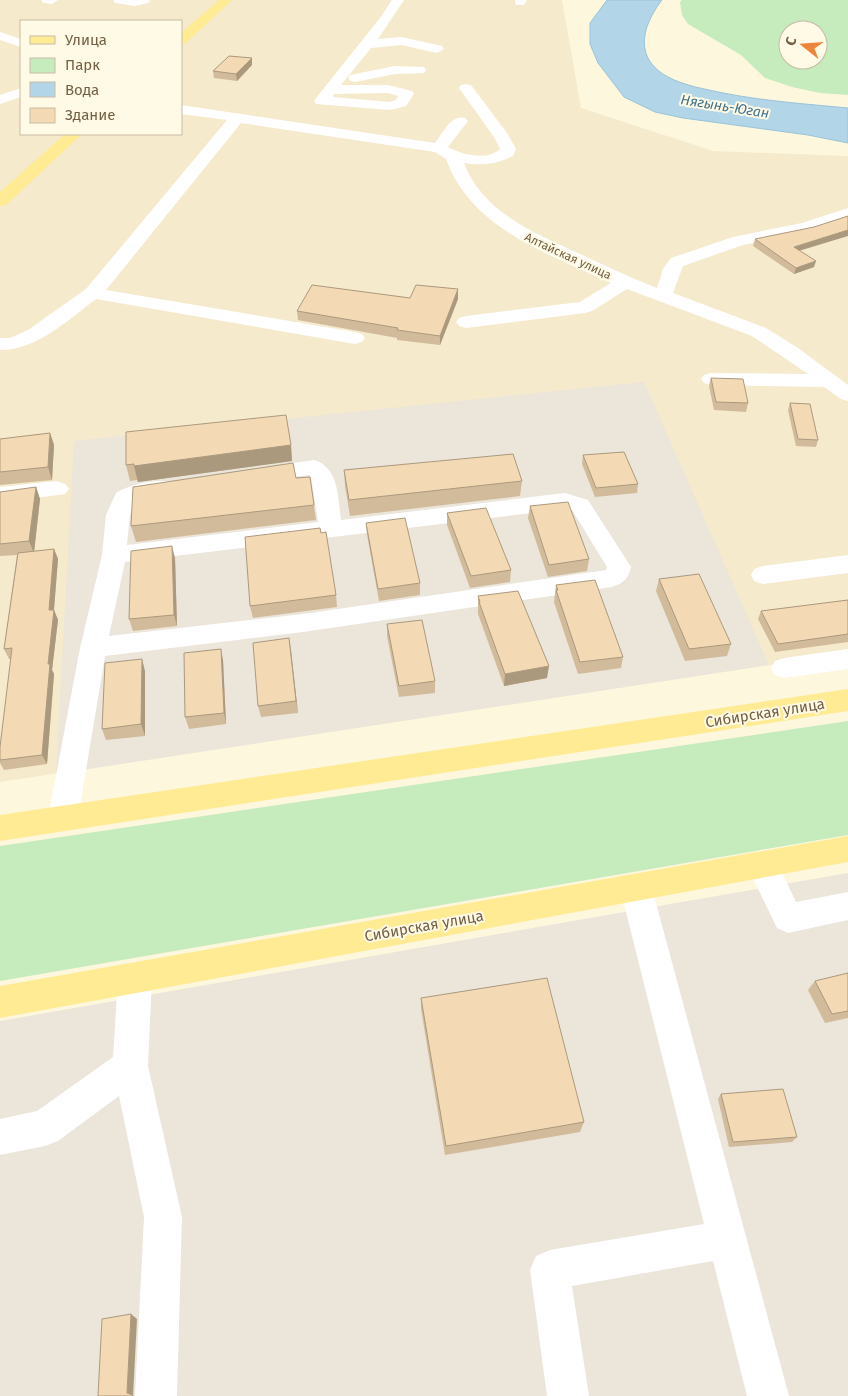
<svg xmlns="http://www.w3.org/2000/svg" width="848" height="1396" font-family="'Fira Sans',sans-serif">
	<rect width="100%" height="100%" fill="#fdf7de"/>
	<path fill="#f5eacc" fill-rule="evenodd" d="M 0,0 L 562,0 L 581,108 L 713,151 L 848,156 L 848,654 L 769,665 L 0,782 ZM 21,21 L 181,21 L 181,134 L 21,134 Z"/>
	<g fill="#ebe5da">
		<polygon points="644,382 769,665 56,774 74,441"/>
		<polygon points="848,873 848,1396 0,1396 0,1021"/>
	</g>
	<g fill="#c6ebbc" fill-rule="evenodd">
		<path d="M 682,0 L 848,0 L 848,95 L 820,93 L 792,87 L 765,78 L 741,55 L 688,24 L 682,15 L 680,2 ZM 788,30 L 818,30 L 818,60 L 788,60 Z"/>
		<polygon points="848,721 848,835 0,981 0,846"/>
	</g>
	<path fill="#b2d5e7" stroke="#98c3d9" d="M 607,0 L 662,0 C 642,26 633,58 668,77 C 685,86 705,89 723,93 C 764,101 806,104 848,108 L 848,143 L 808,135 L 683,118 L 655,112 L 624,97 L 598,63 L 590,44 L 590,23 Z"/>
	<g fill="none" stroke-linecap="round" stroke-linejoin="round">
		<g fill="#fff" fill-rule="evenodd">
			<polygon points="41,0 58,0 52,4 43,3"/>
			<polygon points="113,0 150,0 148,3 135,6 115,3"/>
			<path d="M 392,0 L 404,0 L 378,39 L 401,37 L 442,46 L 444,49 L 437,53 L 401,45 L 371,48 L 341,85 L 388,85 L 412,91 L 414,94 L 406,106 L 390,110 L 316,104 L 314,101 L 316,98 L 380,18 ZM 388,93 L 398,96 L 396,100 L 390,102 L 333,97 L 334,94 Z"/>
			<polygon points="515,0 527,0 524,5 516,5"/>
			<polygon points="0,32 21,39 21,47 0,40"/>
			<polygon points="395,66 424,67 426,70 424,73 395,74 355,82 350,81 348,78 350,75"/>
			<path d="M 466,84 L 471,85 L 507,133 L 516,149 L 513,156 C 497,164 481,166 464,163 C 482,212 536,234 580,254 C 606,266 631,278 657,288 L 663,269 L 671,258 L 733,237 L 802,223 L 848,208 L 848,219 L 812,231 L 743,245 L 683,266 L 673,293 L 766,328 L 798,348 L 848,385 L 848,401 L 841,399 L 824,387 L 711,385 L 704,383 L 701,379 L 704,375 L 711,373 L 808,374 L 752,336 L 627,289 L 592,311 L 585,313 L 466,328 L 459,326 L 456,322 L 459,318 L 466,316 L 580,302 L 611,283 C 549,254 471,229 446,159 L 435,152 L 241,123 L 106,290 L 355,332 L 362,334 L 365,338 L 362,342 L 355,344 L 96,299 C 68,320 37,350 0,350 L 0,338 L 10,338 L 28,330 L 86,289 L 227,120 L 181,114 L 181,105 L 435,143 C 443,133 451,114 465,118 L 468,121 L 448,147 C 462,155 487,161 500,149 L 494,137 L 459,88 L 461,85 Z"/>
			<polygon points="21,88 21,97 0,104 0,95"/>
			<path d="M 314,460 C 339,467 338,498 341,520 L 565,493 L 588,500 L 631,567 C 628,579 624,583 612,587 L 303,632 L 105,656 L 78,818 L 74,827 L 63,831 L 52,827 L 48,818 L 80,648 L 102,555 L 106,515 L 116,493 C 133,483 159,478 178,483 L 182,488 L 178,493 L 140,499 L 134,502 L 130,515 L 127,545 L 318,522 L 311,477 L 309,475 L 257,482 L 249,480 L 246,475 L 249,470 L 257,468 ZM 565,509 L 572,510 L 607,567 L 606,570 L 303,614 L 109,636 L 125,562 Z"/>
			<polygon points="57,481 65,484 69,489 65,494 0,503 0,487"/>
			<polygon points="848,555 848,573 763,584 754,581 751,575 754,569 763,566"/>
			<polygon points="848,649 848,669 784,678 775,675 771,668 775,661 784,658"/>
			<polygon points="762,850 773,854 796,902 848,892 848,920 788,933 777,928 746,864 751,854"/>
			<polygon points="636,874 647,878 652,888 789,1396 747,1396 713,1261 572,1286 589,1396 547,1396 530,1270 536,1256 550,1250 704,1224 620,888 625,878"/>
			<polygon points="135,961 147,966 152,977 148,1066 182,1217 177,1396 135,1396 144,1217 119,1096 58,1141 45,1146 0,1155 0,1119 37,1111 113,1057 118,977 123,966"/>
		</g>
		<g fill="#ffeb93" fill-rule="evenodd">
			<polygon points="219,0 232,0 186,43 181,44 181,33"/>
			<polygon points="65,134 82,134 6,205 0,206 0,192"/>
			<polygon points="848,689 848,711 0,841 0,815"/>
			<polygon points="848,836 848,862 0,1018 0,986"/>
		</g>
	</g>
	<g fill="#d2bb9b">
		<polygon points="252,65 237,81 214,78 213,71"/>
		<polygon points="755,239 800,251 814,267 794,274 753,246"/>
		<polygon points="458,289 458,299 440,345 397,340 397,338 298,320 297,311 410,298"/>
		<polygon points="711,378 748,403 746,412 714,410 709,386"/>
		<polygon points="790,403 818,440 816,447 796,446 788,410"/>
		<polygon points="50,433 54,445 52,480 0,485 0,439"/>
		<polygon points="291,445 292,461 138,482 137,480 130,481 126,465"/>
		<polygon points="583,455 638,484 637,493 595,497 582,464"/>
		<polygon points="344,470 522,481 520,496 350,516 345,486"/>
		<polygon points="296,478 314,505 316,520 136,542 131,526"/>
		<polygon points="36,487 40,499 34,551 54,549 58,559 54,610 58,620 52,670 54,674 47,764 4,770 0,763 0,747 11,659 9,659 4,649 17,555 0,556 0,492"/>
		<polygon points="530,506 589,559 587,571 548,577 528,518"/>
		<polygon points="447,513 511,570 510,582 470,588 447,525"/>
		<polygon points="366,523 420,583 420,595 379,601 367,535"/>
		<polygon points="321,533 336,595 337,607 253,618 250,606"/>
		<polygon points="175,558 177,626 133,631 129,619"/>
		<polygon points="659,579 731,644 727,656 685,661 656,591"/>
		<polygon points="556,585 623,657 621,668 578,674 554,602"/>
		<polygon points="478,596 547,678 504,686 478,614"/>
		<polygon points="848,600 848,642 775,652 758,619 761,611"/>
		<polygon points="387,624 435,681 435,693 399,697 387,636"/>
		<polygon points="289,638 298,713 261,717 258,706"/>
		<polygon points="223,660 226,724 189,729 185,717"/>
		<polygon points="145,671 145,736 106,740 102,729"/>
		<polygon points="848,973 848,1018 825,1023 808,990 815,981"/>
		<polygon points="421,998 584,1122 580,1132 445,1155 421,1009"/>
		<polygon points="721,1094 797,1137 792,1142 729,1147 718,1099"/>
	</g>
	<g fill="#ab997e">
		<polygon points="252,58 252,65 237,81 236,74"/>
		<polygon points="848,230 848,236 792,253 794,247"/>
		<polygon points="816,261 814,267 794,274 796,268"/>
		<polygon points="458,289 458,299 440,345 440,336"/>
		<polygon points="50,433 54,445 52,480 48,467"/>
		<polygon points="291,445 292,461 138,482 134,466"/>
		<polygon points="36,487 40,499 34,553 29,541"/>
		<polygon points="172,546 175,558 177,626 174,615"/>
		<polygon points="54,549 58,559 53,621 49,610"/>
		<polygon points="54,610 58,620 52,670 54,674 47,764 42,755 48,664"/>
		<polygon points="289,638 291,650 298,713 296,701"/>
		<polygon points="221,649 223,660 226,724 224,713"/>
		<polygon points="142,659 145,671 145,736 141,724"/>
		<polygon points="549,666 547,678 504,686 505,674"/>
		<polygon points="131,1314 137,1319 133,1396 127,1393"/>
	</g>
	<g fill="#f4dab4" stroke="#ab997e">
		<polygon points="229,56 252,58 236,74 213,71"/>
		<polygon points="848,216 848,230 794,247 816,261 796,268 755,239 814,227"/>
		<polygon points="312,285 410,298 416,285 458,289 440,336 397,330 398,328 297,311"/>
		<polygon points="711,378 743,379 748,403 716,402"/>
		<polygon points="790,403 810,404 818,440 798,439"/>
		<polygon points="286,415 291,445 134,466 134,464 126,465 126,432"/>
		<polygon points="50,433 48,467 0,472 0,439"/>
		<polygon points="624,452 638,484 596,488 583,455"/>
		<polygon points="513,454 522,481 349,500 344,470"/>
		<polygon points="293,463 296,478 310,477 314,505 131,526 133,487"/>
		<polygon points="36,487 29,541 0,544 0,492"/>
		<polygon points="568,502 589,559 549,565 530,506"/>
		<polygon points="486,508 511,570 471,576 447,513"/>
		<polygon points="405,518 420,583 378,589 366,523"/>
		<polygon points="320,528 321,533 326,532 336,595 250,606 245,537"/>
		<polygon points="172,546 174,615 129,619 131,551"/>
		<polygon points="54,549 49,610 54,610 48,664 50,664 42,755 0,760 0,747 12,648 4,649 18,553"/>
		<polygon points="699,574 731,644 689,649 659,579"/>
		<polygon points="595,580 623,657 580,662 556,590 558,590 556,585"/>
		<polygon points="518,591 549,666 505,674 479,602 480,602 478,596"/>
		<polygon points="848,600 848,634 778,644 761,611"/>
		<polygon points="422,620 435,681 399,686 387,624"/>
		<polygon points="289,638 296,701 258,706 253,643"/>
		<polygon points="221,649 224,713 185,717 184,653"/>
		<polygon points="142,659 141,724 102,729 105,663"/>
		<polygon points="848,973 848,1011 832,1014 815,981"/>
		<polygon points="547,978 584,1122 446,1146 421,998"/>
		<polygon points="783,1089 797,1137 733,1142 721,1094"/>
		<polygon points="131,1314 127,1393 133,1395 133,1396 98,1396 102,1319"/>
	</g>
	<g text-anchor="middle" stroke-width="4" stroke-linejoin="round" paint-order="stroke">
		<g font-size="12" fill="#745f45" stroke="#fffae5">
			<text transform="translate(568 256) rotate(25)" y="4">Алтайская улица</text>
		</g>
		<g font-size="14" font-style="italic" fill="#417490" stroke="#fffae5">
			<text transform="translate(725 106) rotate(9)" y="5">Нягынь-Юган</text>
		</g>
		<g font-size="15" fill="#745f45" stroke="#fffae5">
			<text transform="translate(765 713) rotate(-9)" y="5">Сибирская улица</text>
			<text transform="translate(424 926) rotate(-10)" y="5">Сибирская улица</text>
		</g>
	</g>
	<rect x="20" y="20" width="162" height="115" fill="#fffae5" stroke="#c7bca5"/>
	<rect x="30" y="36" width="25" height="8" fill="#ffeb93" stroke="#c7bca5"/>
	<text x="65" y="45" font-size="15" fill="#745f45">Улица</text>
	<rect x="30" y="58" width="25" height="15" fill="#c6ebbc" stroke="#c7bca5"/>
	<text x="65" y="70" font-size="15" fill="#745f45">Парк</text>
	<rect x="30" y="82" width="25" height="15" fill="#b2d5e7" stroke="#c7bca5"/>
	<text x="65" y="95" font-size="15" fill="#745f45">Вода</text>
	<rect x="30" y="108" width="25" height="15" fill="#f4dab4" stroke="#c7bca5"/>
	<text x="65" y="120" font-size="15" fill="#745f45">Здание</text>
	<g transform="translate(803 45) rotate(287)"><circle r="24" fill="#fffae5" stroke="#c7bca5"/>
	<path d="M0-4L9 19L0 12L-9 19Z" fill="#ef853b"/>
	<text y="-8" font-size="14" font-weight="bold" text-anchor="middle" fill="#745f45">С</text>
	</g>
</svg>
